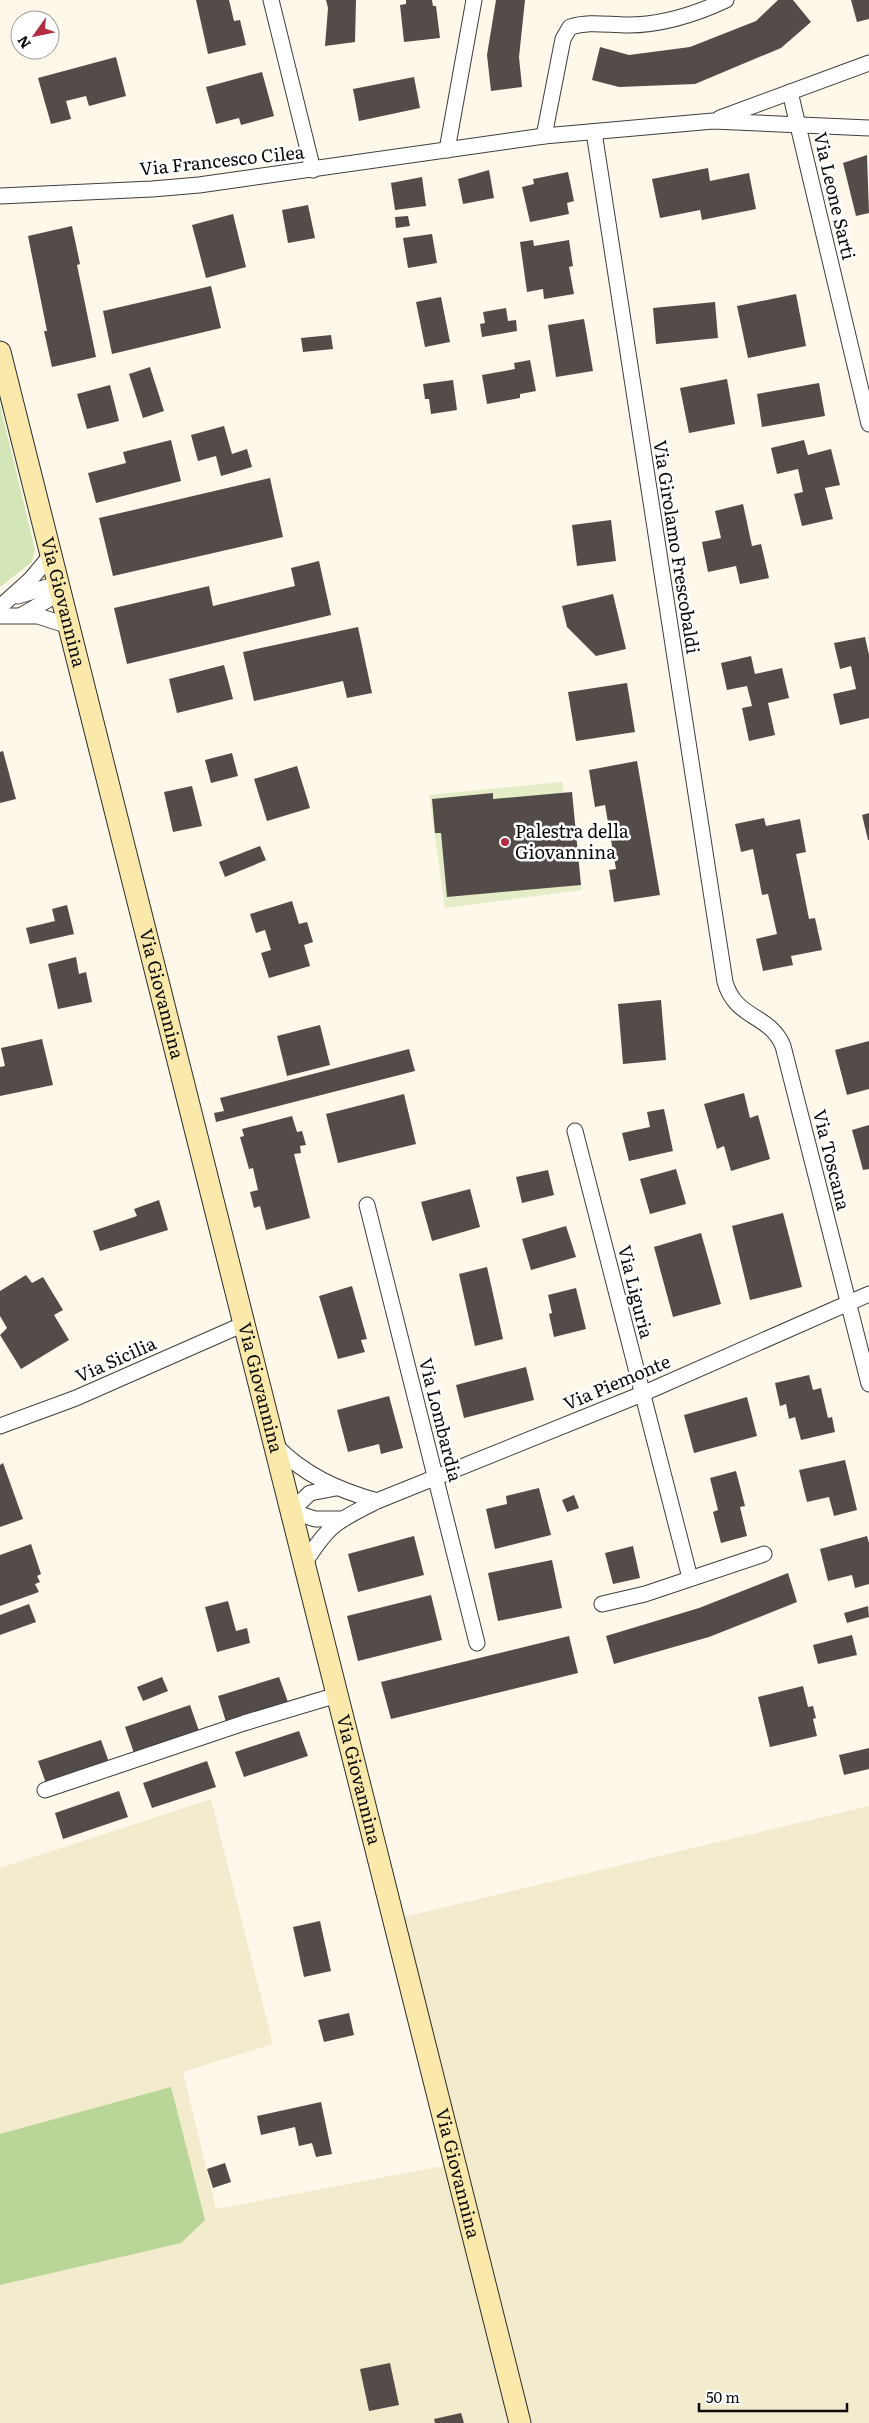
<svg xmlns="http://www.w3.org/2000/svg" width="869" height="2423" font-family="Literata,serif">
	<rect width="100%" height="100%" fill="#fef8eb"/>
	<polygon fill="#f2ebcd" points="211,1799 273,2044 183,2072 216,2209 448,2165 395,1919 869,1806 869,2423 0,2423 0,1868"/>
	<polygon fill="#d4e5b7" points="0,405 35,549 32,562 0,587"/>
	<polygon fill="#bad598" points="171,2087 205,2220 181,2243 0,2285 0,2134"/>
	<polygon fill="#e4edc8" points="562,782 582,890 445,908 429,795"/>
	<g fill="#534c49">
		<polygon points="196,0 229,0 234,21 240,20 246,45 208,54"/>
		<polygon points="326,0 356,0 355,42 325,46 328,8"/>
		<polygon points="406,0 432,0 433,6 436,6 440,38 404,42 400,5 406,4"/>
		<polygon points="496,0 525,0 519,57 522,87 491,91 487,55"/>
		<polygon points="778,0 793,0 811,22 781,48 695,84 619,87 592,80 600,47 629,55 690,47 756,21"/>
		<polygon points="851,0 869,0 869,19 857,22"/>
		<polygon points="116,57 126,96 89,106 86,96 66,101 71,119 51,124 38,78"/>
		<polygon points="262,72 274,116 241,125 239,118 216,124 206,87"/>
		<polygon points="414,77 420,108 359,121 353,89"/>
		<polygon points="867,155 869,213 856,216 843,163"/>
		<polygon points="708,168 710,181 749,173 756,209 702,220 700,210 660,218 652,179"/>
		<polygon points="489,170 494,198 463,204 458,179"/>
		<polygon points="568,172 574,201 567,203 569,214 530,222 522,187 534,184 533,179"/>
		<polygon points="422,177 426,206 395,210 391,183"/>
		<polygon points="308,205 315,238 288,243 282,210"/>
		<polygon points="233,214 246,267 206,278 192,225"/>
		<polygon points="408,216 410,226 396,228 395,217"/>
		<polygon points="72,226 80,264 77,265 96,357 52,367 44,331 47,331 28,236"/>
		<polygon points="432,234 437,263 408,268 403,238"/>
		<polygon points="533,240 534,246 569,240 573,266 569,267 574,294 544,299 543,289 527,292 520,242"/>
		<polygon points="211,286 221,328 112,354 103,311"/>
		<polygon points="796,294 806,346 748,358 737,306"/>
		<polygon points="441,297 450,342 425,347 416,302"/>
		<polygon points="715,302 718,338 656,344 653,308"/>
		<polygon points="506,308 508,321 516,320 517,331 482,337 480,324 485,323 483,312"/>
		<polygon points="584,319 593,371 556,377 548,325"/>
		<polygon points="331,335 333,349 303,352 301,338"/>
		<polygon points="530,360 536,391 520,394 520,398 487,404 482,375 515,369 514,363"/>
		<polygon points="150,367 164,411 143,418 129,374"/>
		<polygon points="727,379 735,424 689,433 680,388"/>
		<polygon points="453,380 457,410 431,414 429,399 425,399 423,384"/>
		<polygon points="819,383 825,416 762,427 757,394"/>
		<polygon points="110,385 119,421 87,429 77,394"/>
		<polygon points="224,426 232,454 247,449 252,467 221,476 216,456 198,461 191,435"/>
		<polygon points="171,440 181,481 96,503 88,473 126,463 123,452"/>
		<polygon points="804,440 808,455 831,449 840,485 825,488 833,519 802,526 794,494 803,492 798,469 777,474 771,448"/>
		<polygon points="270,478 283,537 113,576 99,518"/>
		<polygon points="743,504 752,546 761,544 769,578 740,584 736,566 708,572 702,542 721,538 715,511"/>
		<polygon points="611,520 616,561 577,566 572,525"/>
		<polygon points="319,561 331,615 127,664 114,608 209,586 213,606 295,586 291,568"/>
		<polygon points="613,594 626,649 596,656 567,627 562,606"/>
		<polygon points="358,627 372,693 347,698 343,681 254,701 243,652"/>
		<polygon points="865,637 869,655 869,718 840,725 833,694 856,689 851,666 840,669 834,643"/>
		<polygon points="751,656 755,674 782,668 789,698 768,703 775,735 749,741 742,708 752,706 747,686 727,690 721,663"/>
		<polygon points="224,665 233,699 177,713 169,679"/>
		<polygon points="627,683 635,732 576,741 568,692"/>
		<polygon points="3,751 16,799 0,803 0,752"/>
		<polygon points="232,753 238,776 211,783 205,760"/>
		<polygon points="637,761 660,895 614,902 609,870 616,869 605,805 595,807 589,770"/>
		<polygon points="297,766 310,808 267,821 254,779"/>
		<polygon points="192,786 202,826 173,832 164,792"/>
		<polygon points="572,792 581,885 447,897 441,833 435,833 432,799 493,793 493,799"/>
		<polygon points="869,813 869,840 868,840 862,815"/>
		<polygon points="764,818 766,826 800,819 806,852 796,854 809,919 815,918 822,950 791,956 793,965 763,971 756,939 777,934 768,894 762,895 753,849 741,852 735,824"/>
		<polygon points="260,846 266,860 225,877 219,862"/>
		<polygon points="292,901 299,924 307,922 313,942 304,945 310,966 269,978 261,953 271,950 265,930 256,933 250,914"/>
		<polygon points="67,905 74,934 30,944 26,928 55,921 52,909"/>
		<polygon points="76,957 79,974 86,972 92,1002 58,1009 48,964"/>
		<polygon points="661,1000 666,1060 623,1064 618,1004"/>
		<polygon points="320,1025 330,1065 287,1076 277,1036"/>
		<polygon points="42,1039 53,1085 0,1096 0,1067 5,1066 1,1048"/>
		<polygon points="869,1041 869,1089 847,1095 835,1050"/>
		<polygon points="409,1049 415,1071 216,1122 214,1113 224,1111 220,1098"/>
		<polygon points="744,1093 750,1118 758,1115 770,1159 731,1171 724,1146 717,1149 704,1104"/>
		<polygon points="404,1094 416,1144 338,1163 326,1114"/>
		<polygon points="664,1109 673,1151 629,1161 622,1133 650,1127 647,1112"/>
		<polygon points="292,1116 297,1132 302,1131 306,1145 300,1146 301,1153 294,1154 310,1218 266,1230 260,1206 254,1208 250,1192 258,1190 253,1168 249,1169 240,1137 244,1136 242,1129"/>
		<polygon points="869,1125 869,1169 863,1170 852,1130"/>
		<polygon points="676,1169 686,1204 650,1214 640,1179"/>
		<polygon points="548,1170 554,1195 522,1203 516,1177"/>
		<polygon points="470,1189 480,1227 432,1241 421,1202"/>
		<polygon points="159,1200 168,1230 100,1251 93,1231 137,1216 134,1209"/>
		<polygon points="783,1213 802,1287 750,1300 732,1226"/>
		<polygon points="566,1226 576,1257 531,1270 522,1239"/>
		<polygon points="701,1233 721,1304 673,1317 654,1247"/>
		<polygon points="487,1267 503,1339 475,1346 459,1274"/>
		<polygon points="26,1275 32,1283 43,1277 63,1310 54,1315 69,1340 21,1369 0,1335 7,1328 0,1316 0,1291"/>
		<polygon points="352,1286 367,1339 361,1340 365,1352 338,1359 319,1296"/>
		<polygon points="576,1288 586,1329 554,1337 549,1314 552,1313 548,1295"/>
		<polygon points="526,1367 534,1400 464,1418 456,1385"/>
		<polygon points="809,1375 813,1390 821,1388 828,1418 832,1417 835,1432 801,1440 795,1417 789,1419 786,1404 780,1406 775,1383"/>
		<polygon points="389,1396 403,1448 381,1454 379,1444 348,1452 337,1410"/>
		<polygon points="747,1397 757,1436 694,1453 684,1415"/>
		<polygon points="845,1460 857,1510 834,1516 829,1497 807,1502 799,1470"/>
		<polygon points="3,1463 23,1519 0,1527 0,1465"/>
		<polygon points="736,1471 745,1506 740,1507 747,1536 721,1543 713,1512 718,1510 710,1478"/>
		<polygon points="539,1488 551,1535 495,1549 486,1509 507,1504 506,1496"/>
		<polygon points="574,1495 579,1508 567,1512 562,1500"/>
		<polygon points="414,1536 424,1575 358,1592 348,1554"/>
		<polygon points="867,1536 869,1543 869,1584 855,1588 852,1575 828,1581 820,1549"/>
		<polygon points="31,1544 41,1574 37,1576 40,1582 35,1584 39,1592 0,1606 0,1555"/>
		<polygon points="633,1546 640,1578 613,1584 605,1553"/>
		<polygon points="552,1560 562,1608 498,1621 488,1573"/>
		<polygon points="788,1573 797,1602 709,1637 614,1664 606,1636 699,1608"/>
		<polygon points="431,1595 442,1640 358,1661 347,1616"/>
		<polygon points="228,1601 236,1631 247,1628 250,1643 217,1652 205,1607"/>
		<polygon points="29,1604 36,1622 0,1635 0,1615"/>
		<polygon points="868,1606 869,1617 847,1623 844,1613"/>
		<polygon points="852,1635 857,1655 818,1664 813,1645"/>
		<polygon points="569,1636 578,1673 391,1719 381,1682"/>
		<polygon points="162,1677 168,1691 143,1701 137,1687"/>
		<polygon points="279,1677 288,1702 226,1722 218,1696"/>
		<polygon points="803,1686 808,1707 813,1706 816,1718 813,1719 817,1736 770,1747 758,1697"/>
		<polygon points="190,1705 199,1731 134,1753 125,1727"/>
		<polygon points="299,1731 308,1756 244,1777 235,1752"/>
		<polygon points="101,1740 110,1765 47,1786 38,1761"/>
		<polygon points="869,1748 869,1769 844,1775 839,1755"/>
		<polygon points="207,1761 216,1787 152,1808 143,1783"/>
		<polygon points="119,1791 128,1817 63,1839 55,1813"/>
		<polygon points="320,1921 331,1971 304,1977 293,1927"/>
		<polygon points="349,2013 354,2035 324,2042 318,2020"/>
		<polygon points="321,2102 332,2154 316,2157 312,2143 299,2146 295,2127 261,2135 257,2116"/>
		<polygon points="225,2163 231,2182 213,2188 207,2169"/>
		<polygon points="390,2363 399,2405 369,2411 360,2369"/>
		<polygon points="461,2413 464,2423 435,2423 434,2419"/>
	</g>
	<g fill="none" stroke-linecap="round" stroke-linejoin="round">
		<defs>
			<g id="street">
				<polyline points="271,0 313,170"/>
				<polyline points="790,92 869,424"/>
				<polyline points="720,118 869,63"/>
				<path d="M 594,132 L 725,982 C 736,1020 769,1013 783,1046 L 869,1384"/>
				<path d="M 544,136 L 563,39 L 570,27 C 589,21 607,25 628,25 C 661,25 696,14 726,0"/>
				<polyline points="447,150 474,0"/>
				<polyline points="0,196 152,189 199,185 544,136 713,121 869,128"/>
				<polyline points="18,596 47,587 60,590"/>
				<polyline points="0,607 31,579 51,555"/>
				<polyline points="22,615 51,598 60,590"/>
				<polyline points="0,616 38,616 69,626"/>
				<polyline points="575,1131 690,1578"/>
				<polyline points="367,1205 477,1643"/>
				<polyline points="0,1426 76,1398 244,1324"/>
				<path d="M 275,1445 C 304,1475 338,1490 377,1501"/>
				<polyline points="336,1488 310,1493 291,1511 315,1519 341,1519"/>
				<path d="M 304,1564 C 329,1524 337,1521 377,1501 L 642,1394 L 869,1294"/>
				<polyline points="602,1604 645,1594 764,1554"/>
				<polyline points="45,1790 244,1723 337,1695"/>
			</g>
			<g id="secondary">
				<path id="s1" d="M 0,352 L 520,2423"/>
			</g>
		</defs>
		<use href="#street" stroke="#3e3e3e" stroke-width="17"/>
		<use href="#secondary" stroke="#2d2d2d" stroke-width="23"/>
		<use href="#street" stroke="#fff" stroke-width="15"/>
		<use href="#secondary" stroke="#fae9aa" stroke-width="21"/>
	</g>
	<circle fill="#b22d41" stroke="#fff" stroke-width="2" cx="505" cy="842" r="5"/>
	<g text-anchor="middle" stroke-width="5" stroke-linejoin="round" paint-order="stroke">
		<g font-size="18" fill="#0b0b0b" stroke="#fff">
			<text transform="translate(222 161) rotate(-6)" y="6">Via Francesco Cilea</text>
			<text transform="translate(834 196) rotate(77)" y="6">Via Leone Sarti</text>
			<text transform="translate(676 547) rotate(81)" y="6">Via Girolamo Frescobaldi</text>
			<text dy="6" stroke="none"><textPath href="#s1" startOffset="258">Via Giovannina</textPath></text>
			<text dy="6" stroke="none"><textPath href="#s1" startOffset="662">Via Giovannina</textPath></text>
			<text transform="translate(831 1160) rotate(76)" y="6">Via Toscana</text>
			<text transform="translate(635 1292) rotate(76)" y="6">Via Liguria</text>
			<text transform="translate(116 1360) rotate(-24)" y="6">Via Sicilia</text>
			<text transform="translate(617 1383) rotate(-23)" y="6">Via Piemonte</text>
			<text dy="6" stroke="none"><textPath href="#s1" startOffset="1068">Via Giovannina</textPath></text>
			<text transform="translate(440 1420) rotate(76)" y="6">Via Lombardia</text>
			<text dy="6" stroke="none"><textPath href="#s1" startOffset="1472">Via Giovannina</textPath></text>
			<text dy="6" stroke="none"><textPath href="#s1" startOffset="1878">Via Giovannina</textPath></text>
		</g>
		<g font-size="18" fill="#0b0b0b" stroke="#fff" text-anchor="start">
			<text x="515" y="838">Palestra della<tspan x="515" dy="21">Giovannina</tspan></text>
		</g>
	</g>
	<g transform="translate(35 35) rotate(237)"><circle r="24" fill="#ffffff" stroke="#9d9d9d"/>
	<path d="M0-4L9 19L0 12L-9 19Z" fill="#b22d41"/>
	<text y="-8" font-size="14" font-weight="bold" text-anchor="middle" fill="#0b0b0b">N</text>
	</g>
	<path d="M699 2403v8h148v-8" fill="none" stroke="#0b0b0b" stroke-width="2.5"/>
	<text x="706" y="2403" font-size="15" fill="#0b0b0b" stroke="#ffffff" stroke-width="4" paint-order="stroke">50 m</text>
</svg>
